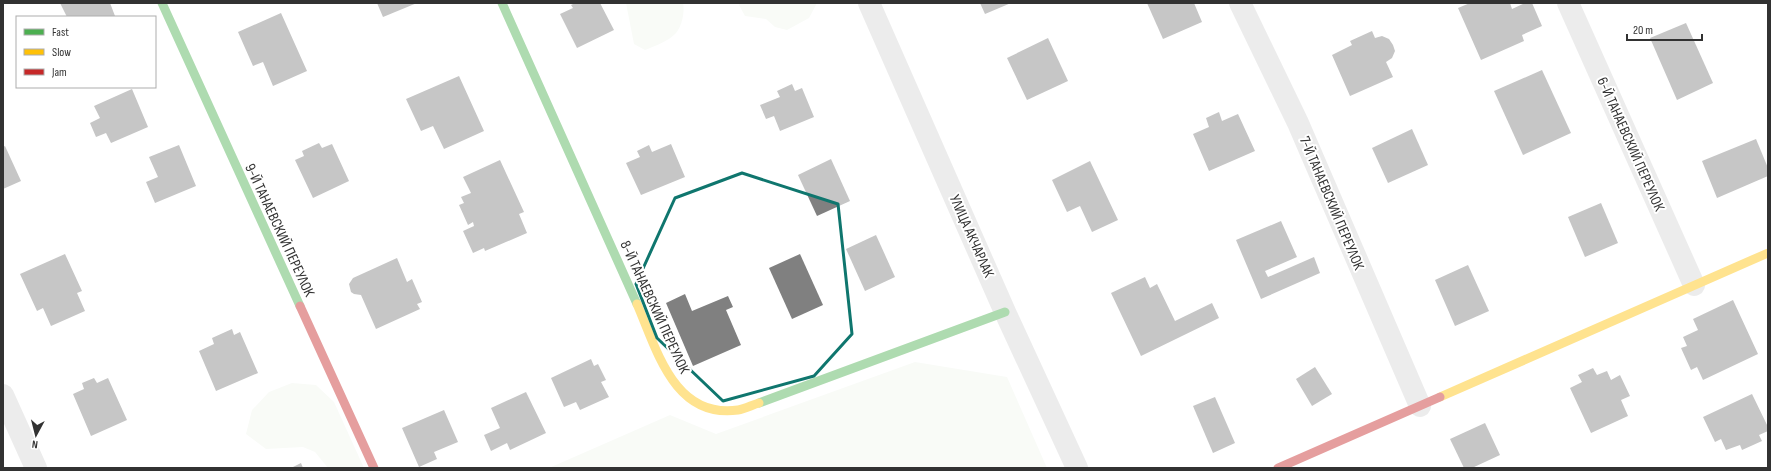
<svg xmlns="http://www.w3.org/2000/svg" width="1771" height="471" font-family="'Sofia Sans Condensed',sans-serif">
	<rect width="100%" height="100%" fill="#fff"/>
	<g fill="#f1f6ee">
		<path d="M 626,3 L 683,3 C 685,12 682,26 676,33 C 669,41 655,46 645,50 L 634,44 Z"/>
		<polygon points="740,3 817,3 809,18 787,30 775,27 766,19 745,16 739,5"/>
		<polygon points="915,362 1007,377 1047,468 549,468 670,415 716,434"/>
		<polygon points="292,383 316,385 334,402 364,468 328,468 315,452 303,447 266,449 246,434 252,410 269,392"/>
	</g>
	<g fill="#808080">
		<polygon points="60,3 110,3 115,16 112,17 67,17"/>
		<polygon points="377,3 417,3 383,17"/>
		<polygon points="575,3 600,3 614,30 577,48 560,14 573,8 571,5"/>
		<polygon points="980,3 1011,3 985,14"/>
		<polygon points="1147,3 1194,3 1202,22 1163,39"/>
		<polygon points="1470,3 1510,3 1512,9 1525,3 1532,3 1542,26 1522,35 1524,41 1481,60 1458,8"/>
		<polygon points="281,13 307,71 273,86 263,62 253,66 238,32"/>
		<polygon points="1686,23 1713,83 1677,100 1650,38"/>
		<polygon points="1372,31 1375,38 1382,36 1389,39 1393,45 1395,51 1392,58 1386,62 1393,77 1350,96 1332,55 1352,45 1350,41"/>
		<polygon points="1048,38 1068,81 1027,100 1007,58"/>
		<polygon points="1542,70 1571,133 1523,155 1494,91"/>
		<polygon points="459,76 484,131 444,149 433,126 421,131 406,99"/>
		<polygon points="792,84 795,91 802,88 814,117 780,131 774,116 766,119 760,105 780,97 777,91"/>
		<polygon points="132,89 148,127 111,143 106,133 96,137 90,123 100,118 94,106"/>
		<polygon points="1219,112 1222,121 1238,114 1255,151 1209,171 1193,134 1209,127 1206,118"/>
		<polygon points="1412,129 1428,165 1388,183 1372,148"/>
		<polygon points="1756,139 1768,168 1768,176 1717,198 1702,161"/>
		<polygon points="319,143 322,148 332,144 349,181 313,198 295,160 304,156 302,151"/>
		<polygon points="671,144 685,177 641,195 626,163 640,157 637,151 649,145 652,152"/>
		<polygon points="179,145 196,186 155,203 146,182 158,177 149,157"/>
		<polygon points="5,146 21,181 3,189 3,147"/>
		<polygon points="831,159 850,201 817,216 798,175"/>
		<polygon points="500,160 524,212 519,214 527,233 485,251 484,248 473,253 463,231 474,226 473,222 468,225 459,205 464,203 461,197 471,193 463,177"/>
		<polygon points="1090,161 1118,220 1092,232 1080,206 1067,212 1052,180"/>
		<polygon points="1601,203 1618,243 1585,257 1568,217"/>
		<polygon points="1281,221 1297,257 1265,271 1268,277 1314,257 1320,273 1261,299 1236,240"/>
		<polygon points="876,235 895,277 865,291 846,249"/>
		<polygon points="65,254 82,291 77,293 85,311 51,326 43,308 37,311 20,274"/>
		<polygon points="800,254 823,305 792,319 769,268"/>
		<polygon points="397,258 407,282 412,279 422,302 417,304 420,309 376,329 361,295 354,294 351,292 349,284 353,278"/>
		<polygon points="1468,265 1489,311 1455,326 1435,280"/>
		<polygon points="1145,277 1150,288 1157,284 1175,321 1212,303 1219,318 1141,356 1111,293"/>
		<polygon points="685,294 692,311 728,296 733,307 726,310 741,345 693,366 666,303"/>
		<polygon points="1733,300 1758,354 1703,380 1697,367 1691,370 1681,348 1687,346 1683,337 1698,330 1693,319"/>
		<polygon points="232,329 234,335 240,332 258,373 216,391 199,351 214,344 212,338"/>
		<polygon points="591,359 594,366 598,364 606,380 601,382 609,397 580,410 576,402 564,407 551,378"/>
		<polygon points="1315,367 1332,394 1312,406 1296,379"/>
		<polygon points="1593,368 1597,375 1607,371 1611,380 1620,375 1630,396 1621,400 1628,416 1591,433 1570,388 1582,382 1578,375"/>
		<polygon points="94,378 97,383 108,378 127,420 91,436 73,394 84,389 82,383"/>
		<polygon points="526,392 546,433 510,450 507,443 491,451 484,435 500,428 491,408"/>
		<polygon points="1752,394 1768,427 1768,431 1759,435 1762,441 1742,450 1740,445 1726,450 1721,439 1715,442 1703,417"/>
		<polygon points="1215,397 1235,443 1213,453 1193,406"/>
		<polygon points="444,410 458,442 434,452 437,459 419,467 402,428"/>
		<polygon points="1485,423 1500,455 1472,468 1464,468 1450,439"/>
		<polygon points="301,463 303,468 291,468"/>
	</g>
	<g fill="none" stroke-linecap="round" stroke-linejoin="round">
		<g stroke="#d6d6d6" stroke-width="22">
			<polyline points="869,3 1005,312 1077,468"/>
			<polyline points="1240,3 1298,123 1420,406"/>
			<polyline points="1568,3 1694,285"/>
			<polyline points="3,395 36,468"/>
		</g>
		<g stroke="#4caf50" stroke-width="9">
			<polyline points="162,3 300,306"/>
			<polyline points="502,3 637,304"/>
			<polyline points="759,403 1005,312"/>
		</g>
		<g stroke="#ffc107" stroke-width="9">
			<path d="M 637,304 C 657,350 674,419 738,410 C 745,409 752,405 759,403"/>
			<polyline points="1440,397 1768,253"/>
		</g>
		<g stroke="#c62828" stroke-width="9">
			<polyline points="300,306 374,468"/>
			<polyline points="1278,468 1440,397"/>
		</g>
	</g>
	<path d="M0 0H1771V471H0ZM 742,173 L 838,204 L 852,334 L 814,376 L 723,401 L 657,338 L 636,284 L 675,198 Z" fill="#fff" fill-opacity=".55" fill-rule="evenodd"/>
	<path fill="none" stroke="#0f766e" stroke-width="3" stroke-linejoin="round" d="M 742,173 L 838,204 L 852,334 L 814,376 L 723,401 L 657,338 L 636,284 L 675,198 Z"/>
	<g text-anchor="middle" stroke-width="4" stroke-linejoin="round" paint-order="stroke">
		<g font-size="15" fill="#323232" stroke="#fff">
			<text transform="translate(1631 144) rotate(66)" y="5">6-Й ТАНАЕВСКИЙ ПЕРЕУЛОК</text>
			<text transform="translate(1332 203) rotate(67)" y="5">7-Й ТАНАЕВСКИЙ ПЕРЕУЛОК</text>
			<text transform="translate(280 230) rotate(65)" y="5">9-Й ТАНАЕВСКИЙ ПЕРЕУЛОК</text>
			<text transform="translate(972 236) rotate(66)" y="5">УЛИЦА АКЧАРЛАК</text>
			<text transform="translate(655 307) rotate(65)" y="5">8-Й ТАНАЕВСКИЙ ПЕРЕУЛОК</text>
		</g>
	</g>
	<rect width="1771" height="471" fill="none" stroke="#323232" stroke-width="8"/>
	<rect x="16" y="16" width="140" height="72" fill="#ffffff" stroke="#adadad"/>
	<rect x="24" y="29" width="20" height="6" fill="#4caf50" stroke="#adadad"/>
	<text x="52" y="36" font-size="12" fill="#323232">Fast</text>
	<rect x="24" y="49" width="20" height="6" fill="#ffc107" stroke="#adadad"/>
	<text x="52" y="56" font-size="12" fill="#323232">Slow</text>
	<rect x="24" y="69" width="20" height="6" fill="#c62828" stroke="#adadad"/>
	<text x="52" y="76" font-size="12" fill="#323232">Jam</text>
	<g transform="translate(36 435) rotate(187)" stroke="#ffffff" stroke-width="3" paint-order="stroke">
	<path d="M0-3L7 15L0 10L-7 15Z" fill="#323232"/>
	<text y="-6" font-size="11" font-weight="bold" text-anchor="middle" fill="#323232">N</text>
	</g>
	<path d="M1627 34v6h75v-6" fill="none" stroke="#323232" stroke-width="2"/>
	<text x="1633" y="34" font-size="12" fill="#323232" stroke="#ffffff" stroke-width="3" paint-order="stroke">20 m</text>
</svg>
